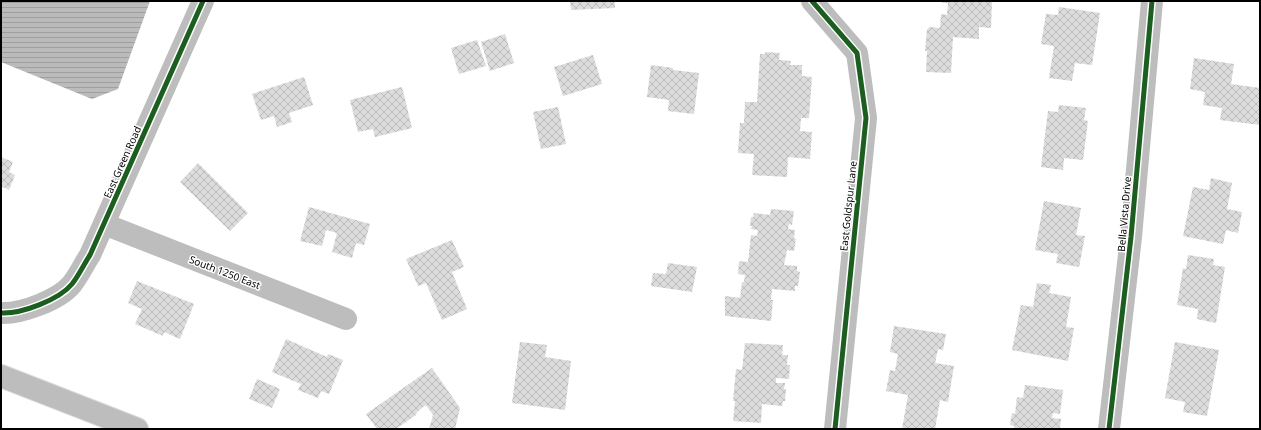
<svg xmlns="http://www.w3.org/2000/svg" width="1261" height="430" font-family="'Noto Sans',sans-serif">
	<defs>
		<pattern id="water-rules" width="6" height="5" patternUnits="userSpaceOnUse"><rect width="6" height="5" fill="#bbb"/><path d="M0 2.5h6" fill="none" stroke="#9f9f9f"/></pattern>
		<pattern id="building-cross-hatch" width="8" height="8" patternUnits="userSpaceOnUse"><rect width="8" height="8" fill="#dcdcdc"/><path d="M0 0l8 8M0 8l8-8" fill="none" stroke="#bbb"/></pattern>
	</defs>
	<rect width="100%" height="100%" fill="#fff"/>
	<polygon fill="url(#water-rules)" points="1,1 150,1 118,89 92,99 1,62"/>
	<g fill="url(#building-cross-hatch)">
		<polygon points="570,1 615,1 615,8 571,10"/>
		<polygon points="942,1 992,1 991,28 979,27 979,39 953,37 951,73 926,72 927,51 925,51 927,29 928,29 929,27 940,28 941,14 947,15 948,3 942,3"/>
		<polygon points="1059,7 1100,13 1092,65 1075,63 1072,81 1049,78 1054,46 1041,44 1046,14 1058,15"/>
		<polygon points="505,34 514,63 490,71 481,42"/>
		<polygon points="477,40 486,66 459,74 451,48"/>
		<polygon points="765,52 780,53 779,60 791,61 790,65 802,65 802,76 812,77 809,118 801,118 800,131 812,132 810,159 788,157 787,177 752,175 754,154 738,153 740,123 744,123 745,102 757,102 760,54 765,54"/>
		<polygon points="593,55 602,84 563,96 554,67"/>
		<polygon points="1194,58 1234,64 1231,84 1260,88 1260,125 1220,120 1222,108 1203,105 1205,92 1190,89"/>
		<polygon points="651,65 673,68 673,70 699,73 694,114 668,111 669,100 647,97"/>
		<polygon points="304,77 313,105 289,113 292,122 277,127 274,116 261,120 252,94"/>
		<polygon points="402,87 412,128 375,137 373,129 358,132 350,100"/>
		<polygon points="1059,105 1086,108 1084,120 1088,121 1083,160 1064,158 1063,170 1041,167 1048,111 1058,112"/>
		<polygon points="558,107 566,144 541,149 533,112"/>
		<polygon points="1,157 13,162 9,172 15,175 9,190 1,186"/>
		<polygon points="198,163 248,213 230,231 180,182"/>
		<polygon points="1211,178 1232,183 1227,209 1242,212 1238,233 1226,230 1223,244 1183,236 1193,187 1209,190"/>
		<polygon points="1044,201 1081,208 1076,235 1085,236 1079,267 1056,263 1058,254 1035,250"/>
		<polygon points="309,207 370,224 364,245 356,243 352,258 332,252 337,233 326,230 322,246 300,241"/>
		<polygon points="771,209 794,211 792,225 789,224 788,229 795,230 794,238 796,239 794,251 787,250 784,265 797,266 797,271 800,272 798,286 795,286 795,291 772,289 771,300 773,300 771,321 725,316 725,296 740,298 742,282 744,282 745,275 738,274 739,261 748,262 751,235 757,236 758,230 751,229 752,226 750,226 751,217 753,217 754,213 770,215"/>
		<polygon points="452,240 464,267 452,272 467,309 442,320 426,283 418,286 406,259"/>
		<polygon points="1188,255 1214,259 1213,265 1225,267 1216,323 1197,319 1198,309 1177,305 1183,268 1186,269"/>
		<polygon points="668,263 697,267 692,292 651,286 653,273 666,274"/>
		<polygon points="137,281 194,304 180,339 164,332 163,336 135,324 142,309 128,303"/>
		<polygon points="1037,283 1051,285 1049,293 1071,297 1066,327 1074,328 1068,361 1012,350 1021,305 1033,307"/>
		<polygon points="894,326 946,334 943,350 938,349 935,363 954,366 948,402 940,400 935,429 902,429 908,395 886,391 890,370 895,371 898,354 890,352"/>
		<polygon points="286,339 327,357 328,354 343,360 329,394 321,391 318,398 298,390 301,384 272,372"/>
		<polygon points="520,342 547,345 545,357 571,361 565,410 512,403"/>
		<polygon points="1175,342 1219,350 1207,416 1183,412 1185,402 1165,398"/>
		<polygon points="745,343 783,345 782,355 788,355 787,365 790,365 789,379 776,378 776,383 785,383 784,389 786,389 785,401 783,401 782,406 762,404 761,423 733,421 735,401 733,401 736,369 742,370"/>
		<polygon points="432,368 460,408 455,429 429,429 433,415 426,405 417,412 416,415 396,429 377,429 366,414"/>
		<polygon points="257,379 280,389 272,408 249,399"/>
		<polygon points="1025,385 1063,390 1060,414 1053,413 1052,418 1061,419 1060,429 1014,429 1014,426 1010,425 1012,413 1015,414 1017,397 1023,398"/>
	</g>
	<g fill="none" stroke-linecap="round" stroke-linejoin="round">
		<defs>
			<polyline id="highway" points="1,376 137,429"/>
		</defs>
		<use href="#highway" stroke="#dbdbdb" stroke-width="24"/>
		<g stroke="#bdbdbd" stroke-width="22">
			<polyline points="812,1 857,53 866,118 835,429"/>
			<polyline points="104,224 346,319"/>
			<path d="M 1,313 C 21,314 59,300 72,284 C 79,275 84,264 90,255 L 203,1"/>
			<polyline points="1109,429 1131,237 1152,1"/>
		</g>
		<use href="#highway" stroke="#bdbdbd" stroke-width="22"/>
		<defs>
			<g id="cycleway">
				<polyline points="812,1 857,53 866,118 835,429"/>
				<path d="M 1,313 C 21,314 59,300 72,284 C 79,275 84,264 90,255 L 203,1"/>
				<polyline points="1109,429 1131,237 1152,1"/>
			</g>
		</defs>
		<use href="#cycleway" stroke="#fff" stroke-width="8"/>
		<use href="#cycleway" stroke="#1b5e20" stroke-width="5"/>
	</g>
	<g text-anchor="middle" stroke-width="3" stroke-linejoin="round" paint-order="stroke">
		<g font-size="10" fill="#000" stroke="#fff">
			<text transform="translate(122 162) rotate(-66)" y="4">East Green Road</text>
			<text transform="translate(848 206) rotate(-84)" y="4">East Goldspur Lane</text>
			<text transform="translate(1124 214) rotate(-85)" y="4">Bella Vista Drive</text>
			<text transform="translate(225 272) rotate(21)" y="4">South 1250 East</text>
		</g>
	</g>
	<rect width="1261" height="430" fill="none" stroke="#000000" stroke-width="4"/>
</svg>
